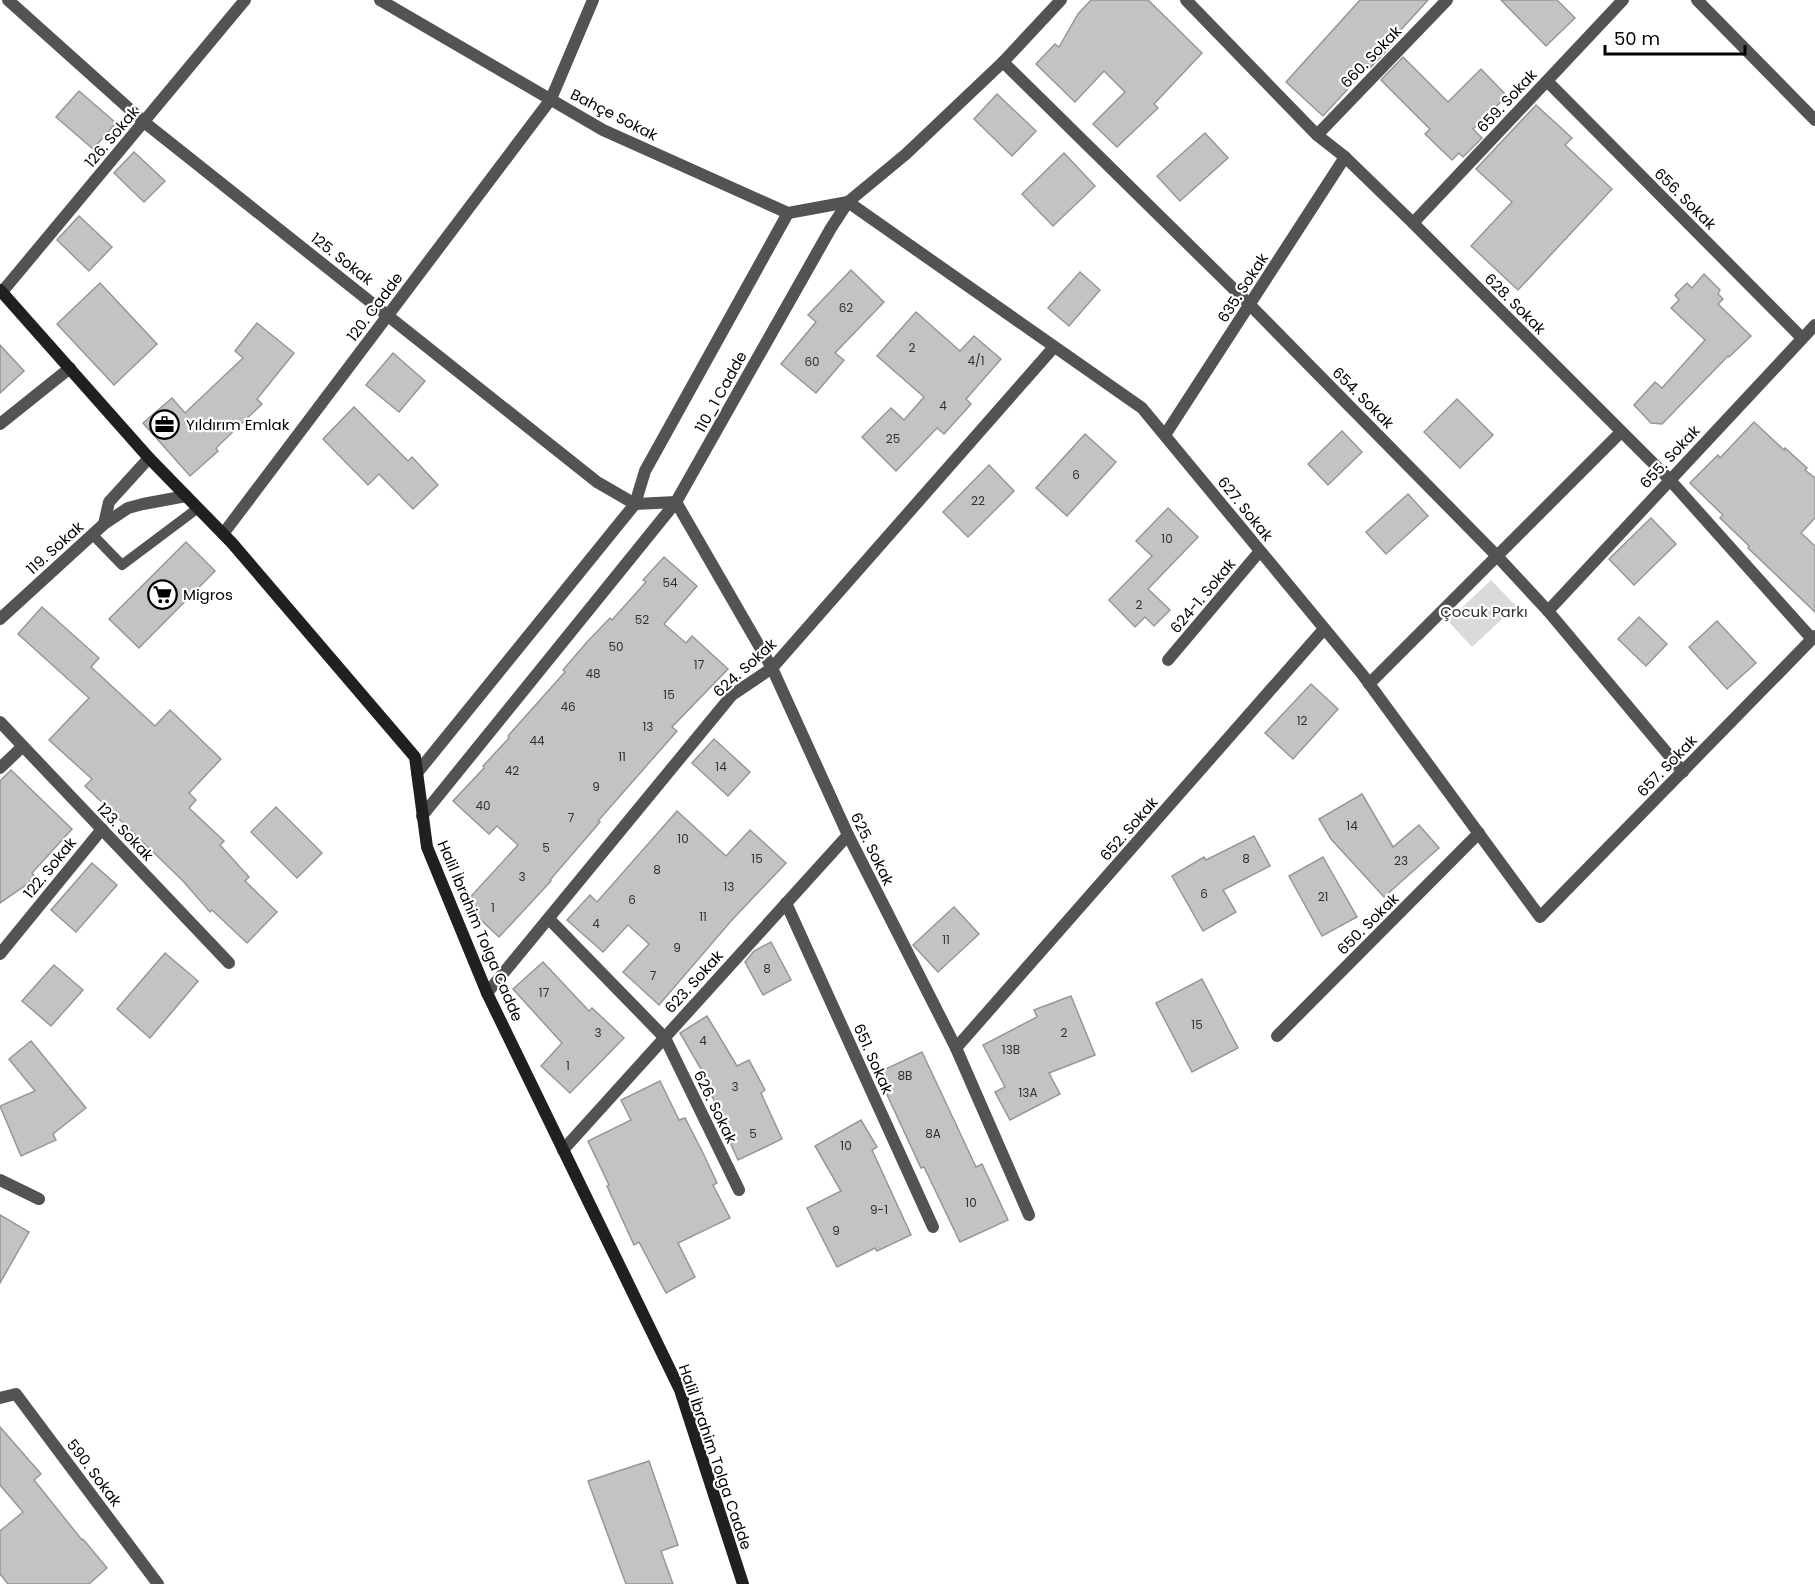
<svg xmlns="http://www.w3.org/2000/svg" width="1815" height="1584" font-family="Poppins,sans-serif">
	<rect width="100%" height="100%" fill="#fff"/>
	<polygon fill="#dadada" points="1491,580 1516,606 1472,647 1448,621"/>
	<g fill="#c3c3c3" stroke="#979797" stroke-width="1.5">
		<polygon points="1091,0 1148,0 1202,53 1154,104 1158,108 1117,147 1093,124 1125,92 1104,71 1075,102 1036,64 1055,44 1059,47 1078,14"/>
		<polygon points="1360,0 1428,0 1389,43 1391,46 1370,68 1368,67 1323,116 1286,82"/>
		<polygon points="1501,0 1557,0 1575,18 1546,46"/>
		<polygon points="1403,57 1448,102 1481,69 1507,96 1473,129 1482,138 1463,157 1459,153 1452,160 1425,134 1430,129 1381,80"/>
		<polygon points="79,91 116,123 93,149 56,117"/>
		<polygon points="997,94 1036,131 1012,156 974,119"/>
		<polygon points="1536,105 1572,138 1565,145 1612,189 1518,290 1471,246 1512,202 1476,169"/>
		<polygon points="1205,133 1228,158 1180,201 1157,176"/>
		<polygon points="134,152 165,181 144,202 114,173"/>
		<polygon points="1064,153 1095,186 1053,226 1022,194"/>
		<polygon points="79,216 112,247 89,271 57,240"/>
		<polygon points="851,270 884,302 835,353 844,360 816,393 781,364 816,322 808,315"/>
		<polygon points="1080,272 1100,290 1069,326 1048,308"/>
		<polygon points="1704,274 1720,290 1718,294 1723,299 1718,304 1751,336 1729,357 1728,356 1662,424 1651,423 1634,405 1655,382 1662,388 1705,340 1671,308 1679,300 1675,295 1687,283 1692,288"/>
		<polygon points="100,283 157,344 114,385 57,324"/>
		<polygon points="916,312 960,351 974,336 1001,359 966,399 971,404 944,434 937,428 896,471 862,437 891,408 904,420 924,397 877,356"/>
		<polygon points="257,323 294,353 257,399 262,404 216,448 218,451 190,476 143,423 172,398 185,413 243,358 235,351"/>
		<polygon points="0,345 24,371 0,393"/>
		<polygon points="393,353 425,381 399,412 366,385"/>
		<polygon points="1457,399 1493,435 1460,468 1424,432"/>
		<polygon points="354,407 408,461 412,457 438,485 413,509 379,474 368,485 323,439"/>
		<polygon points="1754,422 1784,450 1785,448 1807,468 1805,470 1815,478 1815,518 1801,533 1815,546 1815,612 1748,548 1749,546 1720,518 1723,515 1690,483 1718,455 1720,458"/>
		<polygon points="1342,431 1362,452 1328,485 1308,464"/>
		<polygon points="1085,434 1116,462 1067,516 1036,488"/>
		<polygon points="989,465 1014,491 968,537 943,512"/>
		<polygon points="1408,494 1428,516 1386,554 1366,532"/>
		<polygon points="1168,508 1198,537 1148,589 1170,610 1154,626 1145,617 1135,627 1109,600 1152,556 1136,541"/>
		<polygon points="1651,518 1676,544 1634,585 1609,559"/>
		<polygon points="186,542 215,571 139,648 109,619"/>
		<polygon points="664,557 697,586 664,624 686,643 692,636 728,669 672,727 677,731 598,821 600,822 550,880 551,881 499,937 464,904 518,845 497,826 489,834 453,801 484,768 483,766 509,738 508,736 565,672 563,670 587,642 610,618 612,620 646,582 643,580"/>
		<polygon points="42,607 99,658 91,667 155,726 170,710 221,759 189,793 196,800 189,808 224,841 220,845 249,877 245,881 277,912 247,943 212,910 210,912 183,881 85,786 92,779 49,740 89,698 18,634"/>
		<polygon points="1639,617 1667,644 1646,666 1618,639"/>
		<polygon points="1717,621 1756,663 1727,689 1689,647"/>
		<polygon points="1311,684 1338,709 1293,759 1265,733"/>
		<polygon points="714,739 750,772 728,796 692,763"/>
		<polygon points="11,770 72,829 32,873 36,878 0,903 0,781"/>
		<polygon points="1362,794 1393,847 1419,825 1439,848 1384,897 1331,839 1319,819"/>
		<polygon points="276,807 322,853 297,878 251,832"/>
		<polygon points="677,811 726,856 750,830 786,863 731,921 659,1005 623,972 649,944 628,925 603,952 567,920 590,895 597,902"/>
		<polygon points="1254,836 1270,866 1223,890 1236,912 1203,931 1172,876 1204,857 1206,860"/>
		<polygon points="1323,857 1357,917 1322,936 1289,876"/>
		<polygon points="92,863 117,885 76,932 51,910"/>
		<polygon points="954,907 979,934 938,972 913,945"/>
		<polygon points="771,942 791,980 763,995 745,962 754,951"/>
		<polygon points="165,953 198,981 150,1038 117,1009"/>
		<polygon points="543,962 589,1011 592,1008 624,1038 570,1093 541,1066 562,1043 513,989"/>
		<polygon points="54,965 83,990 51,1026 22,1001"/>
		<polygon points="1202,979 1238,1048 1192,1072 1156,1003"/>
		<polygon points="1071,996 1095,1055 1049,1073 1060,1094 1010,1120 995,1092 1005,1087 983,1045 1037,1017 1034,1010"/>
		<polygon points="707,1016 737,1066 749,1060 765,1090 761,1093 782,1139 738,1160 724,1129 728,1127 705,1083 708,1081 680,1033"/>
		<polygon points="31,1041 86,1108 53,1134 56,1140 21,1156 0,1106 35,1091 9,1059"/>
		<polygon points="922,1052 976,1167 982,1164 1008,1220 960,1242 924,1167 921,1168 877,1073"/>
		<polygon points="660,1081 679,1120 685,1118 704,1155 717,1183 713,1185 730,1218 678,1243 695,1277 666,1293 639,1242 634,1245 607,1186 609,1185 588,1141 631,1120 621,1100"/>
		<polygon points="861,1120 877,1147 872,1150 911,1235 877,1251 875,1248 837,1267 807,1208 841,1191 815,1146"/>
		<polygon points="0,1215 29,1232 0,1283"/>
		<polygon points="0,1427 41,1474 34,1480 82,1540 83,1539 107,1568 89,1584 8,1584 0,1574 0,1531 23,1512 0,1485"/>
		<polygon points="649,1461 678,1545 661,1551 673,1584 626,1584 588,1481"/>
	</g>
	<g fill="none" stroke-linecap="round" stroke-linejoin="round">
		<polyline stroke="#535353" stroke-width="10" points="92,534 122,565 198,508"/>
		<g stroke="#535353" stroke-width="12">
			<polyline points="8,0 144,122 597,482 635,504 676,502 772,668 848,835 956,1048 1029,1215"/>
			<polyline points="380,0 603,130 788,213 848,202"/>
			<polyline points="1186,0 1317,135 1345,157 1413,223 1669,479 1812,639"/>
			<polyline points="1697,0 1815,120"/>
			<polyline points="1003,62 1250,305 1497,556 1548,611 1683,772"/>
			<polyline points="1547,81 1802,338"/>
			<polyline points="1317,135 1447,0"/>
			<polyline points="848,202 1142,408 1362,674 1540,917 1815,636"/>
			<polyline points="1413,223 1623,0"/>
			<polyline points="2,292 245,0"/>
			<polyline points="0,424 70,368"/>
			<polyline points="1165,435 1345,157"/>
			<polyline points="104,524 109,502 149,458"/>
			<polyline points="223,534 551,99 593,0"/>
			<polyline points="1548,611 1815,325"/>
			<polyline points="0,619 104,524 128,508 143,504 186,496"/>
			<polyline points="1168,660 1260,551"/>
			<polyline points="1369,684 1621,432"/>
			<polyline points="0,722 229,963"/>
			<polyline points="0,768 22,747"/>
			<polyline points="417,773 635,504 645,471 788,213"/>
			<polyline points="422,816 676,502 831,228 848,202 906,154 1003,62 1061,0"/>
			<polyline points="786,903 933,1227"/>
			<polyline points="549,919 665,1038 739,1190"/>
			<polyline points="0,954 102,829"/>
			<polyline points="487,993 732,695 772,668 1054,347"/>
			<polyline points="1277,1036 1479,833"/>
			<polyline points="956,1048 1324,629"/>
			<polyline points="563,1150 848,835"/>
			<polyline points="0,1180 39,1199"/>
			<polyline points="0,1398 16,1394 158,1584"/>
		</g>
		<polyline stroke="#202020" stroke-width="12" points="0,290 149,458 232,543 415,757 427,847 487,993 680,1390 743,1584"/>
	</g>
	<defs>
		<symbol id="office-ring" viewBox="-11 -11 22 22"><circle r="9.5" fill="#fff" stroke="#000" stroke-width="1.5"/><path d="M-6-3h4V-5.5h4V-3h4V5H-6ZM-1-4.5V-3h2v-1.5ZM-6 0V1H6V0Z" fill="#000"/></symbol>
		<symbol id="supermarket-ring" viewBox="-11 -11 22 22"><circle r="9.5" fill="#fff" stroke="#000" stroke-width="1.5"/><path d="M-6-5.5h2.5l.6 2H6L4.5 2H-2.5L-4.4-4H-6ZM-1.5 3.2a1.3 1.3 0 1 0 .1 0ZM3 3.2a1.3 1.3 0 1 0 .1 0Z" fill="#000"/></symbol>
	</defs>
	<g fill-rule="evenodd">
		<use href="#office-ring" x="148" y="408" width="33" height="33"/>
		<use href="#supermarket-ring" x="146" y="578" width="33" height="33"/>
	</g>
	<g text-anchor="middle" stroke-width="4.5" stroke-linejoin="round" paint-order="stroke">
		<g font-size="12" fill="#313131">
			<text x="846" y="312">62</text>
			<text x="912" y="352">2</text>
			<text x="976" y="365">4/1</text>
			<text x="812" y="366">60</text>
			<text x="943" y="410">4</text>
			<text x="893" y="443">25</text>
			<text x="1076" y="479">6</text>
			<text x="978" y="505">22</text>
			<text x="1167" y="543">10</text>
			<text x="670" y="587">54</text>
			<text x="1139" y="609">2</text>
			<text x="642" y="624">52</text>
			<text x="616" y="651">50</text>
			<text x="699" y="669">17</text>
			<text x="593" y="678">48</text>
			<text x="669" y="699">15</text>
			<text x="568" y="711">46</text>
			<text x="1302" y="725">12</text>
			<text x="648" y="731">13</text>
			<text x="537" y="745">44</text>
			<text x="622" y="761">11</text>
			<text x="721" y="771">14</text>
			<text x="512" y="775">42</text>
			<text x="596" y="791">9</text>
			<text x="483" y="810">40</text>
			<text x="571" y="822">7</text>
			<text x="1352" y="830">14</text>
			<text x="683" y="843">10</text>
			<text x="546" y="852">5</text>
			<text x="757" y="863">15</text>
			<text x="1246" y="863">8</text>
			<text x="1401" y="865">23</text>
			<text x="657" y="874">8</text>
			<text x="522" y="881">3</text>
			<text x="729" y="891">13</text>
			<text x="1204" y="898">6</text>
			<text x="1323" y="901">21</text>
			<text x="632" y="904">6</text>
			<text x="493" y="912">1</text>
			<text x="703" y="921">11</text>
			<text x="596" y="928">4</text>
			<text x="946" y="944">11</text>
			<text x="677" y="952">9</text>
			<text x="767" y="973">8</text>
			<text x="653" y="980">7</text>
			<text x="544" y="997">17</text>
			<text x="1197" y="1029">15</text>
			<text x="598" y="1037">3</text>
			<text x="1064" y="1037">2</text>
			<text x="703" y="1045">4</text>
			<text x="1011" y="1054">13B</text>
			<text x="568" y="1070">1</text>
			<text x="905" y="1080">8B</text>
			<text x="735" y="1091">3</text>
			<text x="1028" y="1097">13A</text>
			<text x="753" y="1138">5</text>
			<text x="933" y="1138">8A</text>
			<text x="846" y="1150">10</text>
			<text x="971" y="1207">10</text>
			<text x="879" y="1214">9-1</text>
			<text x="836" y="1235">9</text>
		</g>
		<g font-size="15" fill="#000" stroke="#fff">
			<text transform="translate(1371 57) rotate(-46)" y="5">660. Sokak</text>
			<text transform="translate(1507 101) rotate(-47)" y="5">659. Sokak</text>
			<text transform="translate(614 115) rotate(27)" y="5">Bahçe Sokak</text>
			<text transform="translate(112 137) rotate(-50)" y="5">126. Sokak</text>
			<text transform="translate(1685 199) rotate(45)" y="5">656. Sokak</text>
			<text transform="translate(342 259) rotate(38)" y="5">125. Sokak</text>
			<text transform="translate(1243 288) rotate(-57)" y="5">635. Sokak</text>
			<text transform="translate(1515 304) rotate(45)" y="5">628. Sokak</text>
			<text transform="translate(375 307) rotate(-53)" y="5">120. Cadde</text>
			<text transform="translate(721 392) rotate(-61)" y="5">110_1 Cadde</text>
			<text transform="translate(1363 398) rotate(45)" y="5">654. Sokak</text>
			<text transform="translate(1670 457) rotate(-47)" y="5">655. Sokak</text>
			<text transform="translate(1245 509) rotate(51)" y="5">627. Sokak</text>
			<text transform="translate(55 548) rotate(-42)" y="5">119. Sokak</text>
			<text transform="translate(1203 596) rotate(-50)" y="5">624-1. Sokak</text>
			<text transform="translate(745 668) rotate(-42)" y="5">624. Sokak</text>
			<text transform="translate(1667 766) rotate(-46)" y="5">657. Sokak</text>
			<text transform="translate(1129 829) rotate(-49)" y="5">652. Sokak</text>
			<text transform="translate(125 832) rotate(46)" y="5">123. Sokak</text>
			<text transform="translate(872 849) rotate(64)" y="5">625. Sokak</text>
			<text transform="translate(50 868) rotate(-51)" y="5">122. Sokak</text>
			<text transform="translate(1368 924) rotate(-45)" y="5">650. Sokak</text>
			<text transform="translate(480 931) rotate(67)" y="5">Halil İbrahim Tolga Cadde</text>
			<text transform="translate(694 982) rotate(-48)" y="5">623. Sokak</text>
			<text transform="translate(873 1059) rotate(66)" y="5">651. Sokak</text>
			<text transform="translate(715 1107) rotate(64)" y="5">626. Sokak</text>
			<text transform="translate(715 1457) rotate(71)" y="5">Halil İbrahim Tolga Cadde</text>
			<text transform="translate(94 1473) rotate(53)" y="5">590. Sokak</text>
		</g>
		<g font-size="15" fill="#000" stroke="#fff" text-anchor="start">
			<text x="186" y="430">Yıldırım Emlak</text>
			<text x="183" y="600">Migros</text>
		</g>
		<g font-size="15" fill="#313131" stroke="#fff">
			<text x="1484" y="617">Çocuk Parkı</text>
		</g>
	</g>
	<path d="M1605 45v9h140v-9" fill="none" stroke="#000000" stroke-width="3"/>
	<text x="1614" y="45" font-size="18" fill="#000000" stroke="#ffffff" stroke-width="4.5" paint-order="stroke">50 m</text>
</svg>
